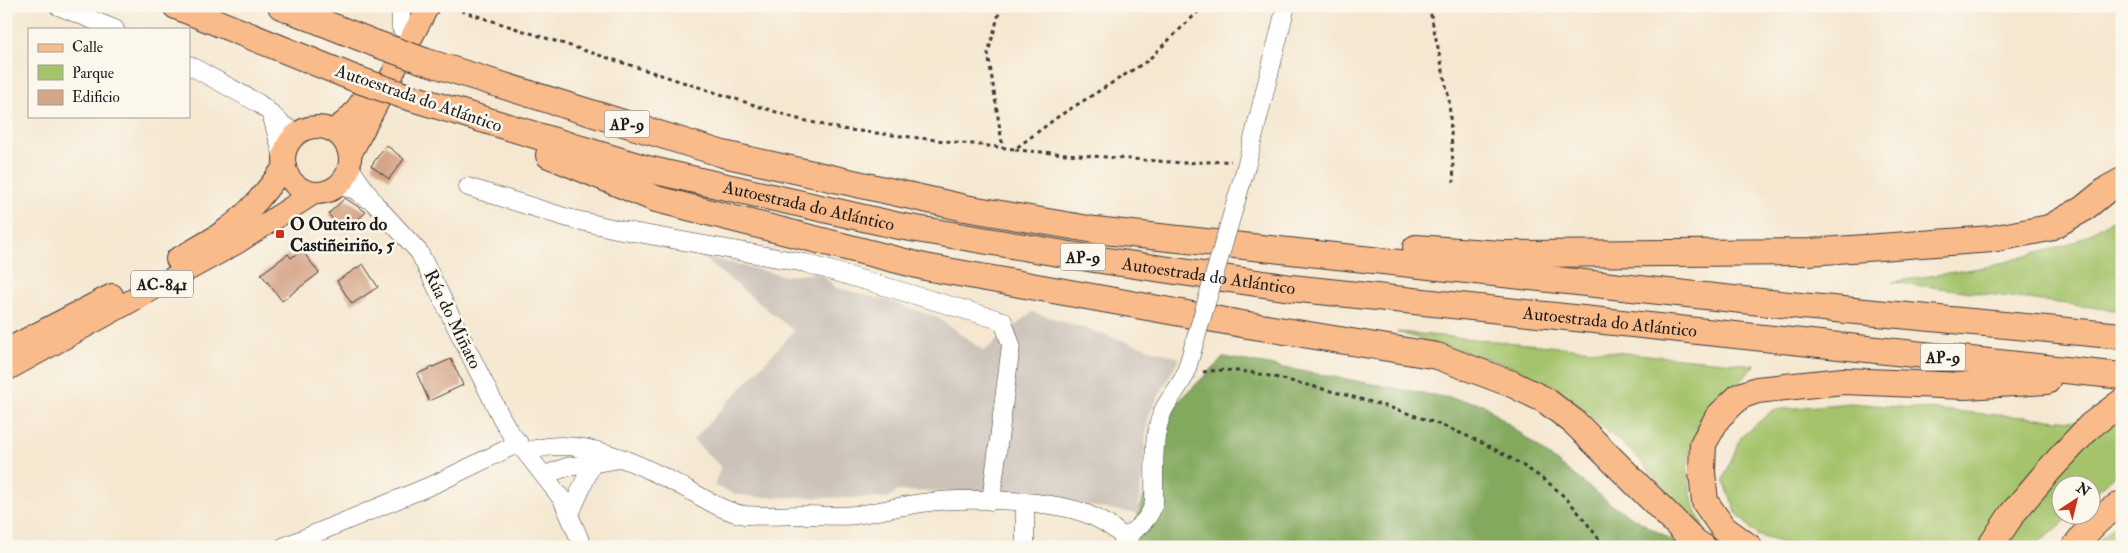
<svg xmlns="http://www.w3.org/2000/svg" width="2128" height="553" font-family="'IM FELL Double Pica',serif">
	<rect width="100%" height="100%" fill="#fbf7ec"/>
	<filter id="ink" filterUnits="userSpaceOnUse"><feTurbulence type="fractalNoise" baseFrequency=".02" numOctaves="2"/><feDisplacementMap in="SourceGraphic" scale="10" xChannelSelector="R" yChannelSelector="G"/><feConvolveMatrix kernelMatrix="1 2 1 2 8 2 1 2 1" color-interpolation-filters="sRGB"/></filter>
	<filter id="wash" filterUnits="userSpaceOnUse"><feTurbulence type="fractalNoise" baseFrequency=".0096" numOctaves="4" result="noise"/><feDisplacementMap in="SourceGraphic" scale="20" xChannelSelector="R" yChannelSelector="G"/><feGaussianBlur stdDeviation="1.12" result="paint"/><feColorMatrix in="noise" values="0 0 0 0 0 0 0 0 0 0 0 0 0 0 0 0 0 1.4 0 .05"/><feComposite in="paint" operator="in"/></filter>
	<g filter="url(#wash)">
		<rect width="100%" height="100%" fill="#f5e7d0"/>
		<polygon fill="#ccc2b9" points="701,256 784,276 820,273 836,288 893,302 938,318 984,351 1032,312 1179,358 1148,416 1138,514 1013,493 897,491 888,498 756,497 734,494 714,485 721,467 693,440 794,331"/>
		<g fill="#a4c36b" stroke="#607044">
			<polygon points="2116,218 2122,229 2122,311 1892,282 1991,266 2073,243"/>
			<polygon points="1397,332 1756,365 1701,421 1691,445 1687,470 1693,503 1706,536 1636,456 1556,387 1505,364"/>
			<polygon points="1851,403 2122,425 2122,469 2091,497 2090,486 2060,486 2060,516 2071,516 2051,533 2032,547 1795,547 1757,535 1737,514 1723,480 1741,437 1773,410"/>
			<polygon points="2122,521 2122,547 2092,547 2117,523"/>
		</g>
		<polygon fill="#83a95f" stroke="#50623e" points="1224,357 1483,404 1612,505 1683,547 1129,547 1169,411"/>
		<g id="blocks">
			<g fill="#d5a588">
				<polygon points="386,145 404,159 389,179 371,166"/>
				<polygon points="345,198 366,212 345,232 328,214"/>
				<polygon points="302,250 319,273 282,301 261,274 288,254 291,258"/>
				<polygon points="363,264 378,287 352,304 337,281"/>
				<polygon points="451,359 463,385 429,401 417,374"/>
			</g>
		</g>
	</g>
	<g filter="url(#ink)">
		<use href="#blocks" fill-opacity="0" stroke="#3d3a37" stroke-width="1"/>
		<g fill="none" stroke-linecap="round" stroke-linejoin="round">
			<defs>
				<g id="minor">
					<polyline points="58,6 115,29"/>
					<polyline points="401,6 401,28"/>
					<path d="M 189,65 L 258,103 C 275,114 277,125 298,133"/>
					<polyline points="272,117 284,161"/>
					<polyline points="1246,167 1286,6"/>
					<polyline points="350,168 375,204 419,252 501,417 509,431 562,499 583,547"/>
					<polyline points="338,186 353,189 368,199"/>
					<polyline points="468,187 568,218 616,229 805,263 1003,321 1011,345 991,501"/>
					<path d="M 526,452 C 578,432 641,465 687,489 C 705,499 724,512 745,515 C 765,517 786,515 806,515 C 822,515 839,517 855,515 C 878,512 899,506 922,503 C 962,497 1050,499 1087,514 C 1104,521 1121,532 1132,547"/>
					<polyline points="545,475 567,467 614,460"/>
					<polyline points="1025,503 1025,547"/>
					<polyline points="570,514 593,462"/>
					<polyline points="283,547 437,483 519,443"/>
					<path d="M 1121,547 C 1131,526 1146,529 1154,503 C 1155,474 1151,438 1163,411 C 1169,398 1179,388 1185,375"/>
				</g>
				<g id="major">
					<circle cx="317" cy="160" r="33"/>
					<path d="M 333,130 C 351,120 360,105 370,87"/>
					<polyline points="350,155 428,6"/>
					<path d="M 177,259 C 193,250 209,242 224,231 C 249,214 267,190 285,166"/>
					<polyline points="6,350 112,295"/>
					<polyline points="6,370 238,242 314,193"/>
				</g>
				<g id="highway">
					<polyline points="176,6 356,79"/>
					<polyline points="281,6 374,43"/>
					<polyline points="424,61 723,154 965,208 1095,230 1770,303 2122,336"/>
					<path id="s1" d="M 402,95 L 647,169 L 899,226 L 1094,259 L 1291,288 L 2122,376"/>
					<polyline points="549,155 656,199 925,267 1242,324 1437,356 1512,384 1545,400 1574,422 1695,542 1703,547"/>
					<polyline points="1416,248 1501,254 1809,252 1992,239 2049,228 2083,209 2109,188 2122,181"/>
					<polyline points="1749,547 1723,528 1705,502 1702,472 1703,444 1718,417 1740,396 1757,390 1843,381 1965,386 2047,381"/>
					<polyline points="1990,547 2012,514 2049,470 2090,426 2122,402"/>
					<path d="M 2075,547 C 2088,528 2102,514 2122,504"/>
				</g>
			</defs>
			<use href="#minor" stroke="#3d3a37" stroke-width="19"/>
			<use href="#major" stroke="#3d3a37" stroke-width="24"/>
			<use href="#highway" stroke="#3d3a37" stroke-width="28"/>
			<g stroke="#3d3a37" stroke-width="3" stroke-dasharray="4 4" stroke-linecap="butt">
				<polyline points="446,6 798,119 841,129 1015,149 1059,116 1147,61 1204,6"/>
				<polyline points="1001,6 988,53 1003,149"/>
				<polyline points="1429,6 1449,99 1454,182"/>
				<polyline points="1015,150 1183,163 1231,161"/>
				<path d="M 1203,372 C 1238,366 1273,377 1307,385 C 1391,406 1477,430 1547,482 C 1571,499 1587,524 1605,547"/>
			</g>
			<use href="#minor" stroke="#fff" stroke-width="18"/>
			<use href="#major" stroke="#fabb8b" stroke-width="22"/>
			<use href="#highway" stroke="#fabb8b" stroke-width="26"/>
			<defs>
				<polyline id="minor-bridge" points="1185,375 1246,167"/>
				<g id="highway-bridge">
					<polyline points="374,43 424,61"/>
					<polyline points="356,79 402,95"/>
				</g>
			</defs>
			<use href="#minor-bridge" stroke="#3d3a37" stroke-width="19" stroke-linecap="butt"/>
			<use href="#highway-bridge" stroke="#3d3a37" stroke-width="28" stroke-linecap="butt"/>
			<use href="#minor-bridge" stroke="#fff" stroke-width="18"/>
			<use href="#highway-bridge" stroke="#fabb8b" stroke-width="26"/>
		</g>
	</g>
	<rect fill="#c8321e" stroke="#fbf7ec" stroke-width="2" x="275" y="229" width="10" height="10" rx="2.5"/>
	<g text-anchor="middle" stroke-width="5" stroke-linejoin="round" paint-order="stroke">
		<g fill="#fbf7ec" stroke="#5f5e5a" stroke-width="1">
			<rect x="604.5" y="110.5" width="45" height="27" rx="4"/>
			<rect x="1060.5" y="243.5" width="45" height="27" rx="4"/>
			<rect x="131" y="270.5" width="62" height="27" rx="4"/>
			<rect x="1920.5" y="343.5" width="45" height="27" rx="4"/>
		</g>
		<g font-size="16" font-weight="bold" fill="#1c1c1c">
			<text x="627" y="130">AP-9</text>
			<text x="1083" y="263">AP-9</text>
			<text x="162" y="290">AC-841</text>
			<text x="1943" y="363">AP-9</text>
		</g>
		<g font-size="18" fill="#1c1c1c" stroke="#fbf7ec">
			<text transform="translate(419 98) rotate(19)" y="6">Autoestrada do Atlántico</text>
			<text dy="6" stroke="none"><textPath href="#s1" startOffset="422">Autoestrada do Atlántico</textPath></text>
			<text dy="6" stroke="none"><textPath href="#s1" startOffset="828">Autoestrada do Atlántico</textPath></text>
			<text transform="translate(453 319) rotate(64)" y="6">Rúa do Miñato</text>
			<text dy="6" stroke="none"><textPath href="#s1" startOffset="1232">Autoestrada do Atlántico</textPath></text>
		</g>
		<g font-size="18" font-weight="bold" fill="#1c1c1c" stroke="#fbf7ec" text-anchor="start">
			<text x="290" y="230">O Outeiro do<tspan x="290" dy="21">Castiñeiriño, 5</tspan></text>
		</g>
	</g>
	<rect width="2128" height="553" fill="none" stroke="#fbf7ec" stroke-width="25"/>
	<rect x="28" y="28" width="162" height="90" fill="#fbf7ec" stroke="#a29f99"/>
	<rect x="38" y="44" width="25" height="8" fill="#fabb8b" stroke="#a29f99"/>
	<text x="72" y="52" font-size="15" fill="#1c1c1c">Calle</text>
	<rect x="38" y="65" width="25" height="15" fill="#a4c36b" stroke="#a29f99"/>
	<text x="72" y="78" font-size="15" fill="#1c1c1c">Parque</text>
	<rect x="38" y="90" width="25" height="15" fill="#d5a588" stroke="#a29f99"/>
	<text x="72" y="102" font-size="15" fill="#1c1c1c">Edificio</text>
	<g transform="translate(2076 500) rotate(35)"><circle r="24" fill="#fbf7ec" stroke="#a29f99"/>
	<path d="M0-4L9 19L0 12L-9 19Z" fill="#c8321e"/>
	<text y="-8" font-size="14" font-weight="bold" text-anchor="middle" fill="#1c1c1c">N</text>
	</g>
</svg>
